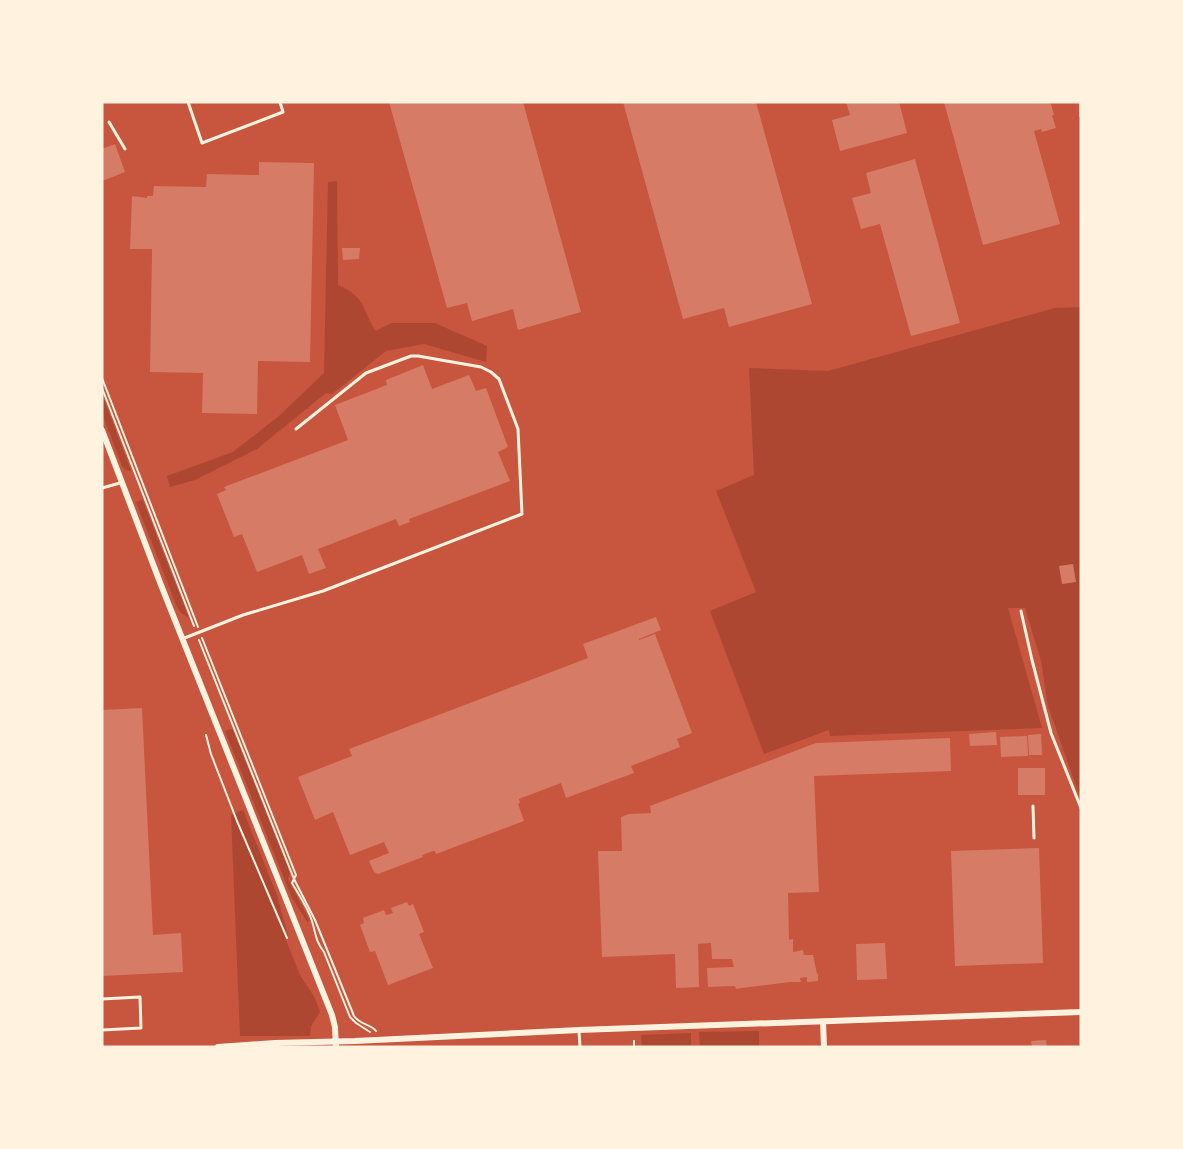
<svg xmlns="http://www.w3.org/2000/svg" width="1183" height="1149" font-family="'DejaVu Sans',sans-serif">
	<rect width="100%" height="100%" fill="#c8553d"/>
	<g fill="#ae4732">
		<path d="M 337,181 L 338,285 C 368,298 361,310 376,331 L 391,323 L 435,323 L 487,346 L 486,362 L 424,344 L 386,351 L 332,394 L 326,393 L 257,449 L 195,480 L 170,487 L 167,476 L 233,452 L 279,416 L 324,373 L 328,182 Z"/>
		<polygon points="1081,307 1081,800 1048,706 1041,661 1025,608 1008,608 1042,728 830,736 829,730 764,754 710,611 756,592 716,491 754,475 749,368 828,371 1055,308"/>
		<polygon points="102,394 131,471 126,470 122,466 102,413"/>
		<polygon points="142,500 143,501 189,618 181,613 177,607 136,502"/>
		<polygon points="231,729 233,730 290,873 288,879 310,921 307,922 292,898 225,731"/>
		<polygon points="243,810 277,895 288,936 285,938 300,975 315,998 320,1012 311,1026 310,1036 240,1036 231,815"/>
		<polygon points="759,1031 759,1047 700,1047 699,1032"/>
		<polygon points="691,1033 691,1047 642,1047 641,1035"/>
	</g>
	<g fill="#d67c66">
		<polygon points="389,102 523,102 581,312 518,330 513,309 472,321 467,303 447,308"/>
		<polygon points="623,102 756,102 812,304 729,327 724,308 683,319"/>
		<polygon points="846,102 899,102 907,133 840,151 832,120 850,115"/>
		<polygon points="944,102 1048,102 1049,104 1051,104 1054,115 1052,115 1056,128 1042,132 1041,129 1034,131 1060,224 983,245"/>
		<polygon points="115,144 125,172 102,181 102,149"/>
		<polygon points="915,159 960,323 911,336 880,224 861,229 852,198 871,193 866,173"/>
		<polygon points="259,162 314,163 310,362 258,361 257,414 202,413 203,373 150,372 152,252 152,249 130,249 132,196 147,198 147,196 153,196 154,186 206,187 207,174 259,175"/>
		<polygon points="342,248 360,248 359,259 343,260"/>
		<polygon points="423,365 432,389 469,375 476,391 486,388 508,447 498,452 510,481 409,519 410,522 399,526 396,519 318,549 326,568 309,574 302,555 257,572 242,534 234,537 217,494 226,490 224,487 348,440 335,405 387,385 386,380"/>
		<polygon points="1073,564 1076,582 1062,584 1059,566"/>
		<polygon points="656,617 661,630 639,639 639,640 655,634 692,733 677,739 680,747 631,766 634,773 566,798 561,783 519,799 520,803 518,804 524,821 436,854 435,851 433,851 422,855 423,857 378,874 374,872 369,861 389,853 384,842 350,855 333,812 315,820 298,777 352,756 349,749 588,658 583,644"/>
		<polygon points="142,708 153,935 181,933 183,972 102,976 102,710"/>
		<polygon points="996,732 997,745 970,746 969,734"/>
		<polygon points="1041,734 1042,755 1029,755 1028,735"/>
		<polygon points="1027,736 1028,756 1001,757 1000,737"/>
		<polygon points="950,738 951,771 814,776 819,892 788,893 789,940 793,939 793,952 803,950 804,955 813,955 817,974 818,973 818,981 807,982 807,977 800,978 801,982 790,982 742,988 736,989 735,986 708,987 707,968 734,967 732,959 712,959 711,943 698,944 699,987 676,988 675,954 602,957 598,851 622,851 621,817 629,814 651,813 650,806 816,743"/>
		<rect x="1018" y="768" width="27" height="27"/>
		<polygon points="1039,848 1043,963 955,966 951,851"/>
		<polygon points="407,902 409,906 413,904 424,932 419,934 433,968 388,985 375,951 370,952 360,925 364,923 363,918 384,910 386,915 393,913 391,908"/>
		<polygon points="885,943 887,979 857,980 856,944"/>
		<polygon points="1046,1040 1047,1047 1032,1047 1031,1041"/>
	</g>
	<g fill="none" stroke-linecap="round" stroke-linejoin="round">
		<g stroke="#fff3e0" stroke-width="2">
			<polyline points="102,378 198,627"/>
			<polyline points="102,388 194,626"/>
			<path d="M 202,638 L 296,875 L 292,883 C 299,895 308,908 312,921 C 316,934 315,940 324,952 L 350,1017 L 356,1023 L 370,1032"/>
			<path d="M 199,640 L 294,879 L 315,920 L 354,1016 C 360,1025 371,1024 376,1031"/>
			<polyline points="206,735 211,754 237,821 287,938"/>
			<polyline points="634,1041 634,1047"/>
		</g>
		<g stroke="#fff3e0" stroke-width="3">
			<polyline points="188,102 202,143 283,112 280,102"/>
			<polyline points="1081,102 1081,116"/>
			<polyline points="109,122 125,149"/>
			<polyline points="102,488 120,483"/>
			<polyline points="1021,611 1032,660 1051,733 1081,808"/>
			<polyline points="182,639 243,615 323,591 522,514 518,429 499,379 491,372 481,367 418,356 411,356 366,373 296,429"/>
			<polyline points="1033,806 1034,838"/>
			<polyline points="102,999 140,997 141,1028 102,1030"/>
			<polyline points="579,1031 580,1047"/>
		</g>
		<g stroke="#fff3e0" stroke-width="6">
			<polyline points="102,430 161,585 332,1015 335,1027 336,1047"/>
			<polyline points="823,1022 824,1047"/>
			<polyline points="218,1047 275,1043 355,1041 579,1030 1081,1012"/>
		</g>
	</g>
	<rect width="1183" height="1149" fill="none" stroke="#fff3e0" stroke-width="207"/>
</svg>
